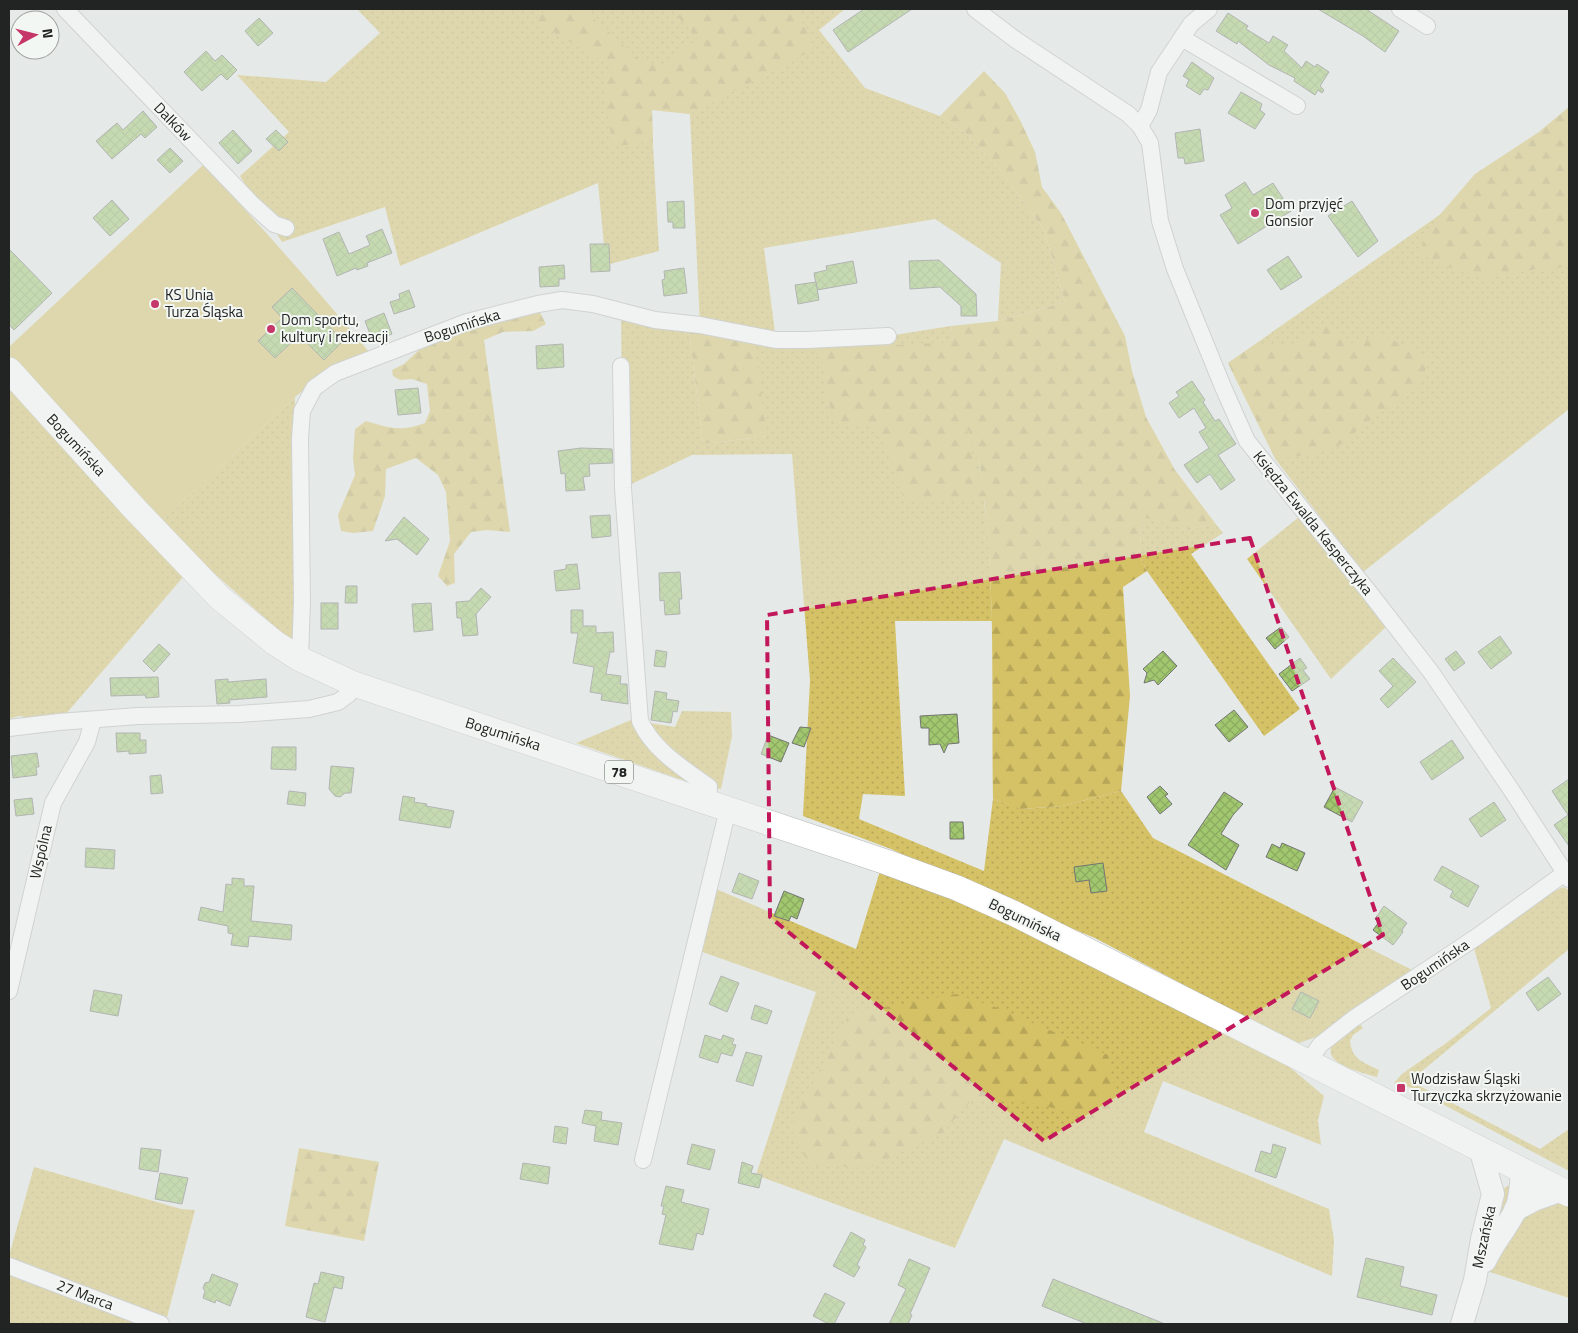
<svg xmlns="http://www.w3.org/2000/svg" width="1578" height="1333" font-family="'Titillium Web',sans-serif">
	<defs>
		<pattern id="grass-dots" width="8" height="8" patternUnits="userSpaceOnUse" patternTransform="scale(1.25)"><rect width="8" height="8" fill="#d5c166"/><path d="M2 2h.1M6 6h.1" fill="none" stroke="#b7a658" stroke-width="1.8" stroke-linecap="round"/></pattern>
		<pattern id="forest-firs" width="22" height="20" patternUnits="userSpaceOnUse" patternTransform="scale(1.25)"><rect width="22" height="20" fill="#d5c166"/><path d="M5 1l3.5 6h-7zM16 11l3.5 6h-7z" fill="#b7a658"/></pattern>
		<pattern id="building-cross-hatch" width="8" height="8" patternUnits="userSpaceOnUse" patternTransform="scale(1.25)"><rect width="8" height="8" fill="#a1c76f"/><path d="M0 0l8 8M0 8l8-8" fill="none" stroke="#8aab60"/></pattern>
	</defs>
	<rect width="100%" height="100%" fill="#e5e9e7"/>
	<g fill="url(#grass-dots)">
		<polygon points="357,9 845,9 819,30 865,88 940,116 964,132 1000,170 1044,230 1065,302 998,321 1001,263 935,219 764,248 776,340 888,336 951,326 963,412 980,465 989,545 992,621 895,621 905,796 863,794 859,819 984,871 993,799 1022,809 1062,806 1121,791 1153,838 1414,971 1353,1019 1316,1037 1296,1044 1095,938 1008,902 891,849 803,816 810,680 792,454 692,455 623,488 621,311 688,323 703,444 767,436 700,325 690,114 651,110 659,251 606,265 598,183 400,266 385,207 282,242 240,176 289,132 237,75 326,82 380,33"/>
		<polygon points="1569,107 1569,409 1363,572 1276,460 1228,363 1458,202"/>
		<polygon points="9,388 43,427 184,576 59,722 19,716 9,719"/>
		<polygon points="295,397 294,646 275,627 199,560 163,520"/>
		<polygon points="1143,516 1188,530 1215,523 1223,533 1191,554 1300,709 1264,736 1147,571 1139,555"/>
		<polygon points="1299,517 1387,626 1331,679 1247,559"/>
		<polygon points="682,711 731,712 732,736 721,789 694,784 576,743 631,720 675,727"/>
		<polygon points="880,871 949,895 1286,1064 1324,1096 1318,1120 1321,1145 1163,1081 1144,1132 1329,1209 1334,1240 1332,1276 1004,1139 955,1248 756,1175 816,992 694,949 709,886 856,949"/>
		<polygon points="1563,887 1569,890 1569,949 1410,1081 1540,1149 1569,1129 1569,1171 1412,1088 1394,1083 1402,1074 1449,1041 1491,1008 1474,948 1547,895"/>
		<path d="M 1359,1023 L 1363,1028 L 1353,1035 L 1350,1041 C 1352,1060 1363,1062 1379,1070 L 1377,1077 C 1366,1074 1334,1066 1331,1054 C 1330,1050 1331,1046 1333,1042 Z"/>
		<polygon points="34,1167 181,1209 195,1210 166,1321 9,1262 9,1256"/>
		<polygon points="1515,1181 1515,1186 1497,1227 1502,1190"/>
		<polygon points="1553,1201 1569,1202 1569,1298 1481,1269 1530,1209"/>
		<polygon points="9,1270 148,1324 9,1324"/>
	</g>
	<g fill="url(#forest-firs)" fill-rule="evenodd">
		<polygon points="546,9 583,9 639,59 660,67 698,39 671,9 796,9 815,49 690,114 652,109 653,141 612,147 603,69 620,72 535,21"/>
		<path d="M 984,71 L 1005,93 L 1020,120 L 1035,152 L 1042,187 L 1061,213 L 1076,242 L 1125,336 L 1132,371 L 1146,417 L 1175,470 L 1215,523 L 1188,530 L 1143,517 L 1139,555 L 1147,571 L 1123,587 L 1130,696 L 1121,791 L 1062,806 L 1021,809 L 993,799 C 991,699 996,598 984,499 L 917,503 L 904,499 L 888,450 L 869,423 L 838,426 L 826,397 L 821,349 L 953,342 L 951,326 L 998,321 L 1065,302 L 1044,230 L 1000,170 L 964,132 L 940,116 ZM 965,421 L 980,465 L 983,493 L 982,493 Z"/>
		<polygon points="1569,107 1569,267 1536,269 1482,279 1446,266 1418,253 1437,218 1475,174 1539,132"/>
		<path d="M 538,309 L 546,324 L 533,331 L 503,332 L 484,340 L 510,532 L 487,530 L 471,532 L 454,554 L 455,583 L 447,586 L 438,576 L 450,541 L 446,492 L 438,475 L 416,458 L 386,469 L 385,496 L 373,531 L 353,533 L 341,531 L 338,515 L 355,475 L 353,458 L 355,429 L 366,421 C 388,428 402,432 425,423 L 430,411 L 427,384 L 412,379 L 400,380 L 393,376 L 392,370 L 404,364 L 418,351 L 456,333 Z"/>
		<polygon points="688,323 753,336 767,436 703,444"/>
		<polygon points="1330,325 1348,344 1383,335 1429,358 1420,386 1370,420 1335,449 1276,460 1228,363 1252,347 1287,347"/>
		<polygon points="956,994 995,1007 1108,1055 1115,1093 1117,1119 1091,1118 1038,1104 973,1099 943,1132 867,1168 809,1165 790,1127 849,1014"/>
		<polygon points="299,1148 379,1162 364,1241 285,1226"/>
	</g>
	<path fill="#d5c166" d="M 203,165 C 261,225 316,289 370,353 L 328,371 L 295,397 L 163,520 L 9,356 L 9,347 Z"/>
	<g fill="url(#building-cross-hatch)" stroke="#737572">
		<polygon points="864,9 912,9 848,52 833,30"/>
		<polygon points="1318,9 1366,9 1399,31 1385,52 1363,36"/>
		<polygon points="1228,13 1248,26 1246,29 1269,43 1273,36 1288,45 1284,51 1302,68 1306,61 1315,67 1317,64 1329,72 1320,86 1324,90 1322,93 1318,90 1315,95 1294,81 1295,78 1269,65 1238,41 1237,44 1216,31"/>
		<polygon points="259,18 273,33 258,46 245,31"/>
		<polygon points="206,51 215,61 222,55 237,70 227,80 221,74 202,91 184,72"/>
		<polygon points="1192,62 1214,78 1208,90 1204,89 1200,95 1186,86 1189,80 1183,76"/>
		<polygon points="1241,92 1262,104 1260,110 1265,114 1255,129 1228,113"/>
		<polygon points="143,111 157,127 145,138 141,134 112,159 96,141 117,123 123,130"/>
		<polygon points="1200,129 1204,161 1185,164 1184,158 1178,158 1175,133"/>
		<polygon points="233,130 252,151 238,164 219,143"/>
		<polygon points="276,130 288,142 279,151 266,139"/>
		<polygon points="170,148 183,161 170,173 157,160"/>
		<polygon points="1245,182 1253,195 1273,183 1291,211 1238,244 1220,215 1232,208 1225,195"/>
		<polygon points="112,200 129,219 110,236 93,218"/>
		<polygon points="684,201 685,228 673,228 673,222 668,222 667,202"/>
		<polygon points="1352,201 1378,241 1358,257 1328,216"/>
		<polygon points="382,229 392,253 367,263 368,266 357,270 356,268 337,276 323,239 339,232 349,254 370,245 366,236"/>
		<polygon points="590,244 609,244 610,271 591,272"/>
		<polygon points="9,249 52,293 14,330 9,324"/>
		<polygon points="1288,256 1302,277 1281,290 1267,270"/>
		<polygon points="939,260 976,294 977,316 961,316 961,306 940,287 910,289 909,261"/>
		<polygon points="853,261 857,283 817,290 814,273 827,270 826,266"/>
		<polygon points="564,265 565,279 559,279 559,286 540,287 539,267"/>
		<polygon points="684,268 687,293 664,296 662,280 665,279 664,271"/>
		<polygon points="816,282 819,300 798,304 795,285"/>
		<polygon points="292,288 343,341 324,360 299,335 275,358 258,341 282,318 272,307"/>
		<polygon points="409,290 415,307 394,314 390,302 400,299 399,294"/>
		<polygon points="384,313 392,334 373,342 365,321"/>
		<polygon points="563,344 564,367 537,369 536,346"/>
		<polygon points="1192,381 1205,400 1203,402 1215,421 1219,419 1236,444 1218,455 1235,480 1221,490 1210,474 1197,483 1184,465 1209,448 1199,432 1206,428 1194,408 1179,418 1169,403 1179,396 1176,392"/>
		<polygon points="418,388 421,413 398,415 395,390"/>
		<polygon points="581,448 612,449 613,463 589,464 590,476 583,477 585,490 566,491 565,473 561,474 558,451"/>
		<polygon points="610,515 611,536 592,538 590,516"/>
		<polygon points="404,517 429,539 417,555 397,539 385,541"/>
		<polygon points="577,564 580,589 556,591 554,571 566,569 566,565"/>
		<polygon points="680,572 682,599 679,599 680,614 665,615 664,600 660,601 659,573"/>
		<polygon points="346,586 357,586 357,603 345,603"/>
		<polygon points="481,588 491,597 476,614 478,635 463,636 461,618 457,618 456,602 469,601"/>
		<rect x="321" y="603" width="17" height="26"/>
		<polygon points="431,603 433,630 414,632 412,604"/>
		<polygon points="571,610 583,610 583,626 596,626 596,633 613,632 614,652 610,652 606,674 621,676 620,684 627,684 628,704 601,700 602,694 590,692 594,667 573,663 578,633 571,633"/>
		<polygon points="1281,627 1289,637 1275,649 1266,638"/>
		<polygon points="1500,636 1512,653 1491,669 1478,652"/>
		<polygon points="159,644 170,654 154,672 143,661"/>
		<polygon points="656,650 667,652 665,667 654,666"/>
		<polygon points="1163,651 1177,666 1158,685 1154,680 1144,683 1147,673 1143,669"/>
		<polygon points="1456,651 1465,663 1454,671 1445,659"/>
		<polygon points="1300,658 1307,668 1303,670 1310,679 1292,691 1279,674"/>
		<polygon points="1393,658 1416,682 1388,708 1380,699 1393,686 1379,671"/>
		<polygon points="158,677 159,697 146,698 145,695 111,696 110,678"/>
		<polygon points="228,679 228,682 266,679 267,697 229,700 230,703 217,704 215,680"/>
		<polygon points="655,691 667,693 666,699 679,701 677,712 673,711 671,723 651,720"/>
		<polygon points="1234,710 1248,727 1229,742 1215,725"/>
		<polygon points="957,714 959,743 948,744 944,753 940,744 929,745 929,728 921,728 920,716"/>
		<polygon points="800,727 811,728 804,747 792,743"/>
		<polygon points="116,733 140,733 140,740 146,740 146,753 129,754 129,751 117,752"/>
		<polygon points="768,735 789,743 781,762 761,754"/>
		<polygon points="1452,740 1464,758 1432,780 1420,762"/>
		<polygon points="272,747 296,747 296,770 271,769"/>
		<polygon points="37,753 39,767 36,767 37,775 13,778 11,756"/>
		<polygon points="331,766 354,768 351,793 345,793 340,797 335,796 329,789"/>
		<polygon points="161,775 163,793 151,794 150,776"/>
		<polygon points="1569,779 1569,846 1554,825 1568,815 1552,791"/>
		<polygon points="1160,786 1168,794 1165,796 1172,804 1160,814 1147,797"/>
		<polygon points="1335,787 1363,802 1352,822 1324,807"/>
		<polygon points="289,791 306,793 305,806 287,804"/>
		<polygon points="1224,792 1243,804 1233,815 1221,834 1239,845 1226,870 1188,845"/>
		<polygon points="403,796 415,798 414,802 427,804 426,806 454,811 450,828 399,820"/>
		<polygon points="32,798 34,814 16,816 14,800"/>
		<polygon points="1494,802 1506,820 1481,837 1469,819"/>
		<polygon points="950,822 963,822 964,839 950,839"/>
		<polygon points="1282,843 1305,853 1297,871 1266,857 1272,844 1280,848"/>
		<polygon points="86,848 115,850 114,869 85,867"/>
		<polygon points="1103,863 1107,891 1091,893 1089,880 1076,882 1074,867"/>
		<polygon points="1442,866 1479,886 1468,907 1450,897 1453,891 1434,880"/>
		<polygon points="739,873 759,881 752,899 732,892"/>
		<polygon points="232,878 244,879 244,886 254,886 251,921 292,925 291,940 249,936 248,947 231,945 233,934 228,933 228,926 198,920 201,907 223,912 226,884 232,885"/>
		<polygon points="784,891 804,899 797,919 791,916 789,921 774,916"/>
		<polygon points="1384,906 1407,923 1402,930 1403,932 1393,945 1373,930 1379,922 1375,919"/>
		<polygon points="721,976 739,983 727,1012 709,1004"/>
		<polygon points="1548,977 1561,994 1538,1011 1526,993"/>
		<polygon points="94,990 122,995 118,1016 90,1011"/>
		<polygon points="1301,992 1319,1001 1310,1018 1292,1009"/>
		<polygon points="755,1005 772,1011 767,1024 751,1019"/>
		<polygon points="705,1035 721,1040 723,1035 734,1039 732,1044 736,1045 732,1056 721,1053 718,1063 699,1057"/>
		<polygon points="746,1052 762,1056 753,1086 736,1081"/>
		<polygon points="585,1110 602,1112 601,1120 622,1123 618,1145 594,1141 596,1126 582,1123"/>
		<polygon points="555,1126 568,1128 566,1144 553,1142"/>
		<polygon points="692,1144 715,1150 710,1170 687,1164"/>
		<polygon points="1273,1144 1286,1148 1276,1178 1255,1171 1261,1151 1271,1154"/>
		<polygon points="141,1148 161,1150 158,1172 139,1169"/>
		<polygon points="742,1162 753,1166 751,1173 762,1175 759,1188 738,1183"/>
		<polygon points="523,1163 550,1167 548,1184 520,1179"/>
		<polygon points="160,1173 188,1178 182,1204 155,1199"/>
		<polygon points="666,1186 684,1190 681,1202 709,1209 703,1235 697,1233 693,1250 659,1244 666,1215 662,1214 664,1206 661,1206"/>
		<polygon points="851,1232 865,1240 863,1245 866,1247 857,1265 860,1267 854,1277 833,1266"/>
		<polygon points="1366,1258 1404,1267 1400,1286 1437,1295 1432,1315 1357,1297"/>
		<polygon points="909,1259 930,1268 910,1314 912,1315 908,1324 889,1324 906,1289 898,1285"/>
		<polygon points="321,1272 344,1277 342,1289 334,1287 325,1322 306,1317 314,1283 318,1284"/>
		<polygon points="212,1274 238,1284 230,1306 216,1300 215,1303 203,1298 205,1291 203,1288 205,1283 209,1282"/>
		<polygon points="1053,1279 1165,1324 1087,1324 1042,1306"/>
		<polygon points="825,1293 845,1303 834,1324 829,1324 813,1316"/>
	</g>
	<g fill="none" stroke-linecap="round" stroke-linejoin="round">
		<defs>
			<g id="street">
				<polyline points="65,9 252,204 274,224 286,228"/>
				<polyline points="975,9 1016,40 1128,114 1140,126 1150,143 1160,221 1175,269 1223,387 1247,441 1369,592 1431,672 1512,791 1569,879"/>
				<polyline points="1400,9 1427,26"/>
				<polyline points="1182,38 1297,106"/>
				<polyline points="1140,126 1149,110 1159,72 1191,24 1209,9"/>
				<path d="M 621,366 L 623,488 L 640,721 C 654,751 683,768 709,787 L 708,801"/>
				<polyline points="300,659 302,601 300,439 302,411 314,388 335,373 467,322 538,304 562,300 593,304 655,320 700,325 776,340 807,340 888,336"/>
				<polyline points="9,728 59,722 138,716 239,714 309,709 338,702 349,694 354,684"/>
				<polyline points="9,991 53,803 87,742 93,720"/>
				<polyline points="1309,1061 1320,1045 1353,1019 1478,936 1569,870"/>
				<polyline points="643,1160 728,809"/>
				<polyline points="9,1266 161,1324"/>
			</g>
			<g id="secondary">
				<polyline points="1515,1210 1534,1200 1562,1190"/>
				<path d="M 1485,1261 C 1493,1243 1506,1229 1515,1211 C 1521,1199 1521,1182 1522,1169"/>
				<polyline points="1462,1324 1475,1280 1482,1239 1493,1194 1480,1148"/>
			</g>
			<polyline id="primary" points="9,370 133,507 220,598 275,643 300,659 354,684 886,862 957,888 1013,913 1569,1194"/>
		</defs>
		<use href="#street" stroke="#b4b7b5" stroke-width="18"/>
		<use href="#secondary" stroke="#b4b7b5" stroke-width="24"/>
		<use href="#primary" stroke="#b4b7b5" stroke-width="26"/>
		<use href="#street" stroke="#fff" stroke-width="16"/>
		<use href="#secondary" stroke="#fff" stroke-width="22"/>
		<use href="#primary" stroke="#fff" stroke-width="25"/>
	</g>
	<path d="M0 0H1578V1333H0ZM 1250,538 L 1383,935 L 1044,1141 L 770,917 L 767,615 Z" fill="#e5e9e7" fill-opacity=".55" fill-rule="evenodd"/>
	<path fill="none" stroke="#c2185b" stroke-width="4" stroke-dasharray="10 6" stroke-linejoin="round" d="M 1250,538 L 1383,935 L 1044,1141 L 770,917 L 767,615 Z"/>
	<g fill="#c43768" stroke="#f3f7f4" stroke-width="2">
		<circle cx="1255" cy="213" r="5"/>
		<circle cx="155" cy="304" r="5"/>
		<circle cx="271" cy="329" r="5"/>
		<rect x="1396" y="1083" width="10" height="10" rx="2.5"/>
	</g>
	<g text-anchor="middle" stroke-width="4" stroke-linejoin="round" paint-order="stroke">
		<rect fill="#f3f7f4" stroke="#616362" stroke-width="1" x="605" y="760.5" width="28" height="23" rx="4"/>
		<g font-size="14" font-weight="bold" fill="#222323">
			<text x="619" y="777">78</text>
		</g>
		<g font-size="15" fill="#222323" stroke="#f3f7f4">
			<text transform="translate(173 122) rotate(46)" y="5">Dalków</text>
			<text transform="translate(462 326) rotate(-18)" y="5">Bogumińska</text>
			<text transform="translate(76 445) rotate(47)" y="5">Bogumińska</text>
			<text transform="translate(1313 523) rotate(51)" y="5">Księdza Ewalda Kasperczyka</text>
			<text transform="translate(503 734) rotate(18)" y="5">Bogumińska</text>
			<text transform="translate(41 852) rotate(-77)" y="5">Wspólna</text>
			<text transform="translate(1025 920) rotate(26)" y="5">Bogumińska</text>
			<text transform="translate(1435 965) rotate(-34)" y="5">Bogumińska</text>
			<text transform="translate(1484 1237) rotate(-78)" y="5">Mszańska</text>
			<text transform="translate(85 1295) rotate(21)" y="5">27 Marca</text>
		</g>
		<g font-size="15" fill="#222323" stroke="#f3f7f4" text-anchor="start">
			<text x="1265" y="209">Dom przyjęć<tspan x="1265" dy="17">Gonsior</tspan></text>
			<text x="165" y="300">KS Unia<tspan x="165" dy="17">Turza Śląska</tspan></text>
			<text x="281" y="325">Dom sportu,<tspan x="281" dy="17">kultury i rekreacji</tspan></text>
			<text x="1411" y="1084">Wodzisław Śląski<tspan x="1411" dy="17">Turzyczka skrzyżowanie</tspan></text>
		</g>
	</g>
	<rect width="1578" height="1333" fill="none" stroke="#222323" stroke-width="20"/>
	<g transform="translate(35 35) rotate(83)"><circle r="24" fill="#f3f7f4" stroke="#9fa2a0"/>
	<path d="M0-4L9 19L0 12L-9 19Z" fill="#c43768"/>
	<text y="-8" font-size="14" font-weight="bold" text-anchor="middle" fill="#222323">N</text>
	</g>
</svg>
